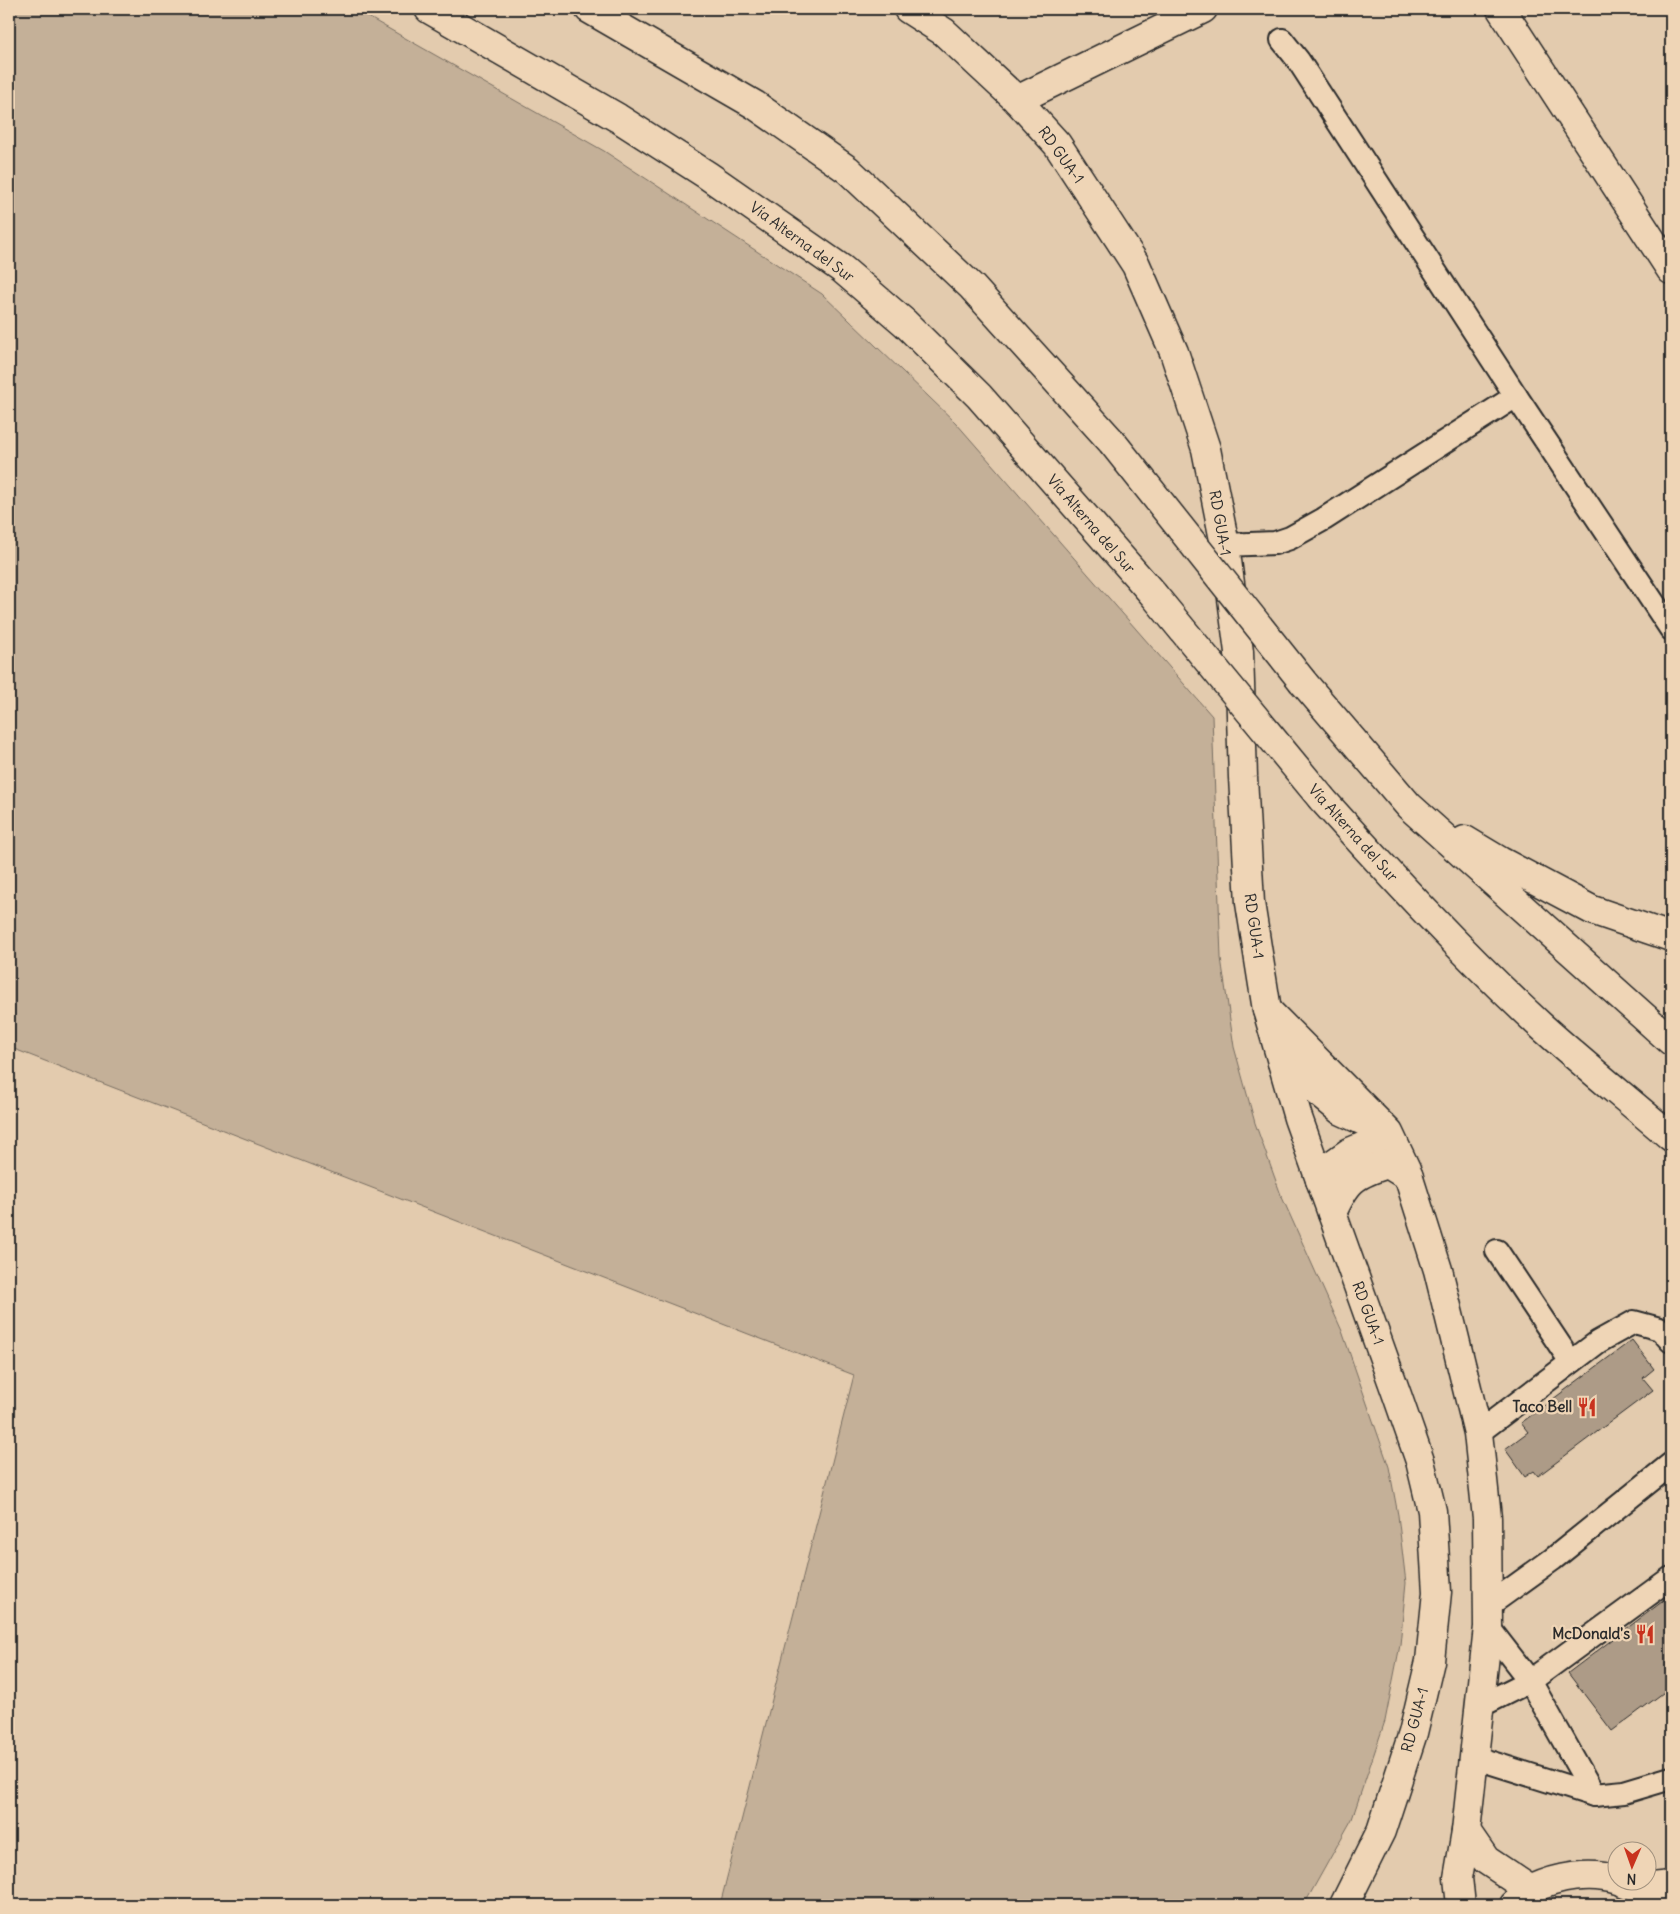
<svg xmlns="http://www.w3.org/2000/svg" width="1680" height="1914" font-family="Delius,sans-serif">
	<rect width="100%" height="100%" fill="#e3cbae"/>
	<filter id="ink" filterUnits="userSpaceOnUse"><feTurbulence type="fractalNoise" baseFrequency=".02" numOctaves="2"/><feDisplacementMap in="SourceGraphic" scale="10" xChannelSelector="R" yChannelSelector="G"/><feConvolveMatrix kernelMatrix="1 2 1 2 8 2 1 2 1" color-interpolation-filters="sRGB"/></filter>
	<g filter="url(#ink)">
		<polygon fill="#c4b098" stroke="#786e62" points="9,9 354,9 604,151 822,294 956,423 1212,716 1221,958 1234,1047 1255,1123 1281,1195 1342,1331 1389,1467 1398,1515 1406,1583 1400,1645 1385,1721 1352,1819 1304,1905 720,1905 854,1375 9,1047"/>
		<g fill="#ad9b87" stroke="#2b2b2b">
			<polygon points="1632,1340 1654,1369 1643,1378 1653,1390 1538,1476 1534,1471 1525,1477 1505,1449 1528,1432 1521,1423"/>
			<polygon points="1671,1595 1671,1687 1612,1731 1568,1673"/>
		</g>
		<g fill="none" stroke-linecap="round" stroke-linejoin="round">
			<defs>
				<g id="lane">
					<polyline points="1282,40 1298,60 1516,396"/>
					<polyline points="1225,545 1275,543 1290,538 1324,519 1516,396 1671,629"/>
					<polyline points="1497,1251 1571,1362"/>
					<polyline points="1478,1433 1598,1342 1634,1322 1660,1329 1671,1341"/>
					<polyline points="1489,1605 1553,1559 1671,1464"/>
					<polyline points="1488,1627 1530,1681 1671,1578"/>
					<polyline points="1480,1706 1530,1681 1594,1795"/>
					<polyline points="1473,1757 1594,1795 1624,1792 1671,1778"/>
				</g>
				<g id="street">
					<polyline points="1501,9 1671,270"/>
					<polyline points="1017,100 1203,9"/>
				</g>
				<g id="secondary">
					<polyline points="1267,1010 1389,1133 1406,1169 1438,1270 1478,1433 1487,1518 1488,1627 1466,1831 1458,1878 1461,1905"/>
					<polyline points="1282,1062 1340,1110 1370,1124"/>
					<polyline points="1320,1180 1333,1164 1350,1152 1369,1144 1388,1148 1403,1166"/>
					<path d="M 1332,1213 C 1347,1180 1353,1175 1388,1164 L 1409,1177"/>
					<polyline points="1466,1831 1486,1860 1531,1890"/>
					<polyline points="1625,1883 1641,1888 1665,1905"/>
					<path d="M 1514,1905 C 1520,1900 1526,1893 1532,1889 C 1558,1877 1590,1871 1618,1880"/>
				</g>
				<polyline id="primary" points="908,9 944,32 1017,100 1057,144 1136,265 1174,352 1206,449 1225,545 1239,652 1243,777 1250,903 1267,1010 1298,1118 1397,1395 1420,1461 1432,1511 1437,1592 1430,1661 1413,1733 1381,1831 1344,1905"/>
				<g id="highway">
					<polyline points="429,9 618,118 707,175 842,269 905,323 979,396 1153,594"/>
					<polyline points="589,9 755,105 848,170 972,287 1112,442"/>
					<polyline points="1303,682 1409,806 1671,1041"/>
					<path d="M 1322,799 C 1392,877 1464,955 1541,1026 C 1583,1064 1628,1100 1671,1137"/>
					<polyline points="1465,840 1500,861 1592,910 1671,937"/>
					<polyline points="1641,1888 1671,1885"/>
				</g>
			</defs>
			<use href="#lane" stroke="#2b2b2b" stroke-width="26"/>
			<use href="#street" stroke="#2b2b2b" stroke-width="31"/>
			<use href="#secondary" stroke="#2b2b2b" stroke-width="31"/>
			<use href="#primary" stroke="#2b2b2b" stroke-width="31"/>
			<use href="#highway" stroke="#2b2b2b" stroke-width="31"/>
			<use href="#lane" stroke="#efd5b6" stroke-width="22"/>
			<use href="#street" stroke="#efd5b6" stroke-width="28"/>
			<use href="#secondary" stroke="#efd5b6" stroke-width="28"/>
			<use href="#primary" stroke="#efd5b6" stroke-width="28"/>
			<use href="#highway" stroke="#efd5b6" stroke-width="28"/>
			<defs>
				<g id="highway-bridge">
					<polyline points="1112,442 1303,682"/>
					<polyline points="1153,594 1322,799"/>
				</g>
			</defs>
			<use href="#highway-bridge" stroke="#2b2b2b" stroke-width="31" stroke-linecap="butt"/>
			<use href="#highway-bridge" stroke="#efd5b6" stroke-width="28"/>
		</g>
	</g>
	<defs>
		<symbol id="restaurant-bare" viewBox="-9 -9 18 18"><path d="M-5-6h1v4h1v-4h1v4h1v-4h1v5L-1.5 .5V6h-2V.5L-5-1ZM5-6V6H3V1.5H1.5Q1.5-4 5-6Z" fill="#c8321e" stroke="#efd5b6" stroke-width="2.5" paint-order="stroke"/></symbol>
	</defs>
	<g fill-rule="evenodd">
		<use href="#restaurant-bare" x="1573" y="1393" width="28" height="28"/>
		<use href="#restaurant-bare" x="1631" y="1620" width="28" height="28"/>
	</g>
	<g text-anchor="middle" stroke-width="4.5" stroke-linejoin="round" paint-order="stroke">
		<g font-size="15" fill="#2b2b2b" stroke="#efd5b6">
			<text transform="translate(1061 155) rotate(54)" y="5">RD GUA-1</text>
			<text transform="translate(802 242) rotate(36)" y="5">Vía Alterna del Sur</text>
			<text transform="translate(1220 523) rotate(80)" y="5">RD GUA-1</text>
			<text transform="translate(1091 524) rotate(49)" y="5">Vía Alterna del Sur</text>
			<text transform="translate(1353 833) rotate(48)" y="5">Vía Alterna del Sur</text>
			<text transform="translate(1254 926) rotate(82)" y="5">RD GUA-1</text>
			<text transform="translate(1368 1313) rotate(70)" y="5">RD GUA-1</text>
			<text transform="translate(1415 1720) rotate(-75)" y="5">RD GUA-1</text>
		</g>
		<g font-size="15" font-weight="bold" fill="#2b2b2b" stroke="#efd5b6" text-anchor="end">
			<text x="1572" y="1412">Taco Bell</text>
			<text x="1630" y="1639">McDonald's</text>
		</g>
	</g>
	<rect width="1680" height="1914" fill="none" stroke="#efd5b6" stroke-width="30"/>
	<rect x="15" y="15" width="1650" height="1884" fill="none" stroke="#2b2b2b" stroke-width="2" filter="url(#ink)"/>
	<g transform="translate(1632 1866) rotate(182)"><circle r="24" fill="#efd5b6" stroke="#a1917e"/>
	<path d="M0-4L9 19L0 12L-9 19Z" fill="#c8321e"/>
	<text y="-8" font-size="14" font-weight="bold" text-anchor="middle" fill="#2b2b2b">N</text>
	</g>
</svg>
